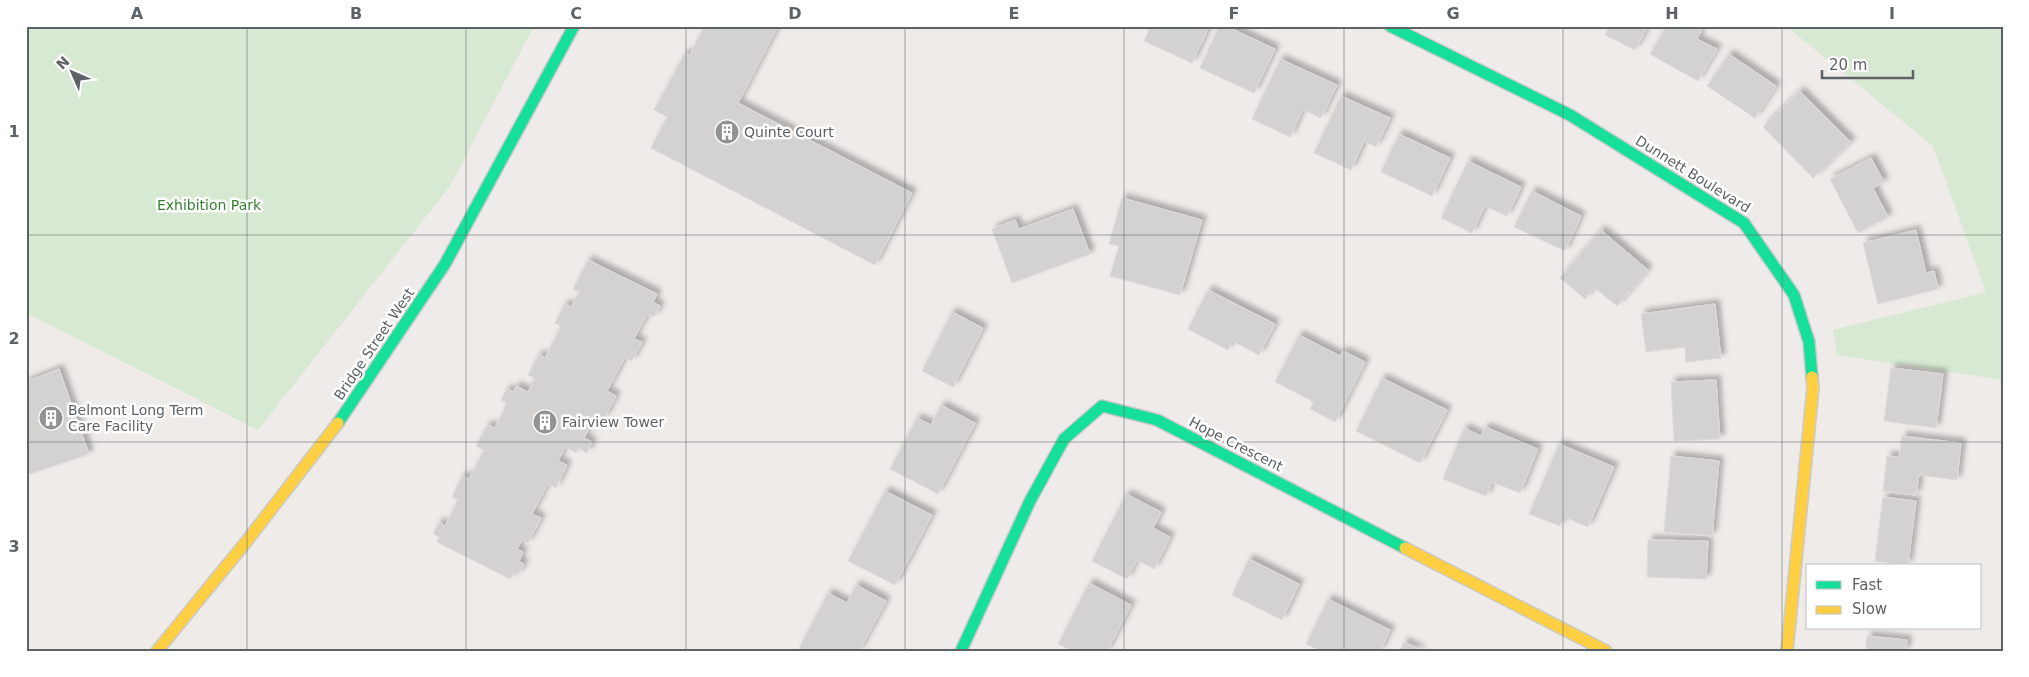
<svg xmlns="http://www.w3.org/2000/svg" width="2029" height="677" font-family="'DejaVu Sans',sans-serif">
	<defs>
		<filter id="shadow"><feDropShadow dx="4.5" dy="-4.5" stdDeviation="2.5" flood-color="#0004"/></filter>
	</defs>
	<rect width="100%" height="100%" fill="#eeebe8"/>
	<g fill="#d8e9d3">
		<polygon points="26,26 534,26 450,186 258,430 26,313"/>
		<polygon points="1786,26 2003,26 2003,380 1837,355 1833,330 1986,292 1933,146"/>
	</g>
	<g fill="#d4d2d1" stroke="#dddad8" filter="url(#shadow)">
		<polygon points="699,26 778,26 738,103 912,193 875,265 651,148 667,117 654,110 685,53 690,55 703,28"/>
		<polygon points="1151,26 1207,26 1209,27 1192,63 1144,41"/>
		<polygon points="1219,26 1226,26 1275,49 1254,93 1200,68"/>
		<polygon points="1607,26 1648,26 1635,50 1605,35 1609,27"/>
		<polygon points="1666,26 1699,26 1703,28 1697,39 1717,49 1698,81 1650,54"/>
		<polygon points="1729,54 1776,86 1755,118 1707,86"/>
		<polygon points="1280,59 1337,85 1321,118 1303,109 1290,137 1252,119"/>
		<polygon points="1800,91 1851,142 1813,178 1763,127"/>
		<polygon points="1341,96 1390,118 1376,147 1364,141 1351,170 1314,153"/>
		<polygon points="1399,134 1450,158 1432,196 1381,172"/>
		<polygon points="1871,158 1884,182 1873,188 1888,217 1858,233 1830,179"/>
		<polygon points="1468,161 1521,187 1507,216 1485,206 1472,233 1441,218"/>
		<polygon points="1532,191 1581,216 1565,251 1514,227"/>
		<polygon points="1122,198 1202,220 1180,295 1110,276 1119,246 1109,244"/>
		<polygon points="1073,209 1090,254 1012,283 992,229 1015,220 1019,229"/>
		<polygon points="1601,230 1648,270 1617,306 1594,287 1585,299 1560,278"/>
		<polygon points="1916,230 1926,273 1934,271 1938,289 1878,304 1863,243"/>
		<polygon points="588,260 657,294 653,302 660,306 654,317 647,314 634,339 642,342 632,361 625,357 607,391 616,396 604,419 596,415 584,438 592,442 587,453 578,448 576,453 565,447 558,461 567,465 556,488 548,483 532,514 541,518 528,543 522,540 517,549 523,552 519,561 524,564 518,575 513,572 510,579 437,542 439,537 433,534 439,522 445,526 458,500 452,497 462,476 469,479 484,450 476,446 487,425 495,428 507,403 501,400 507,389 513,392 516,386 528,392 535,378 528,375 539,354 545,358 561,326 555,323 565,304 571,307 579,292 573,289"/>
		<polygon points="1208,290 1275,324 1259,355 1232,341 1228,350 1188,329"/>
		<polygon points="1715,304 1721,358 1686,362 1685,347 1646,352 1641,314"/>
		<polygon points="952,312 983,328 953,387 922,371"/>
		<polygon points="1299,335 1340,356 1343,351 1365,362 1335,422 1310,409 1314,402 1275,382"/>
		<polygon points="1891,368 1943,374 1936,428 1884,421"/>
		<polygon points="59,369 89,454 26,475 26,382"/>
		<polygon points="1382,378 1447,410 1420,463 1356,431"/>
		<polygon points="1716,380 1720,439 1674,441 1671,382"/>
		<polygon points="941,405 975,423 938,494 890,469 917,418 931,425"/>
		<polygon points="1485,427 1538,449 1520,493 1492,482 1486,496 1443,479 1464,428 1481,436"/>
		<polygon points="1902,436 1961,443 1957,480 1919,475 1916,495 1883,491 1887,456 1899,457"/>
		<polygon points="1559,444 1614,467 1588,527 1564,517 1560,526 1529,514"/>
		<polygon points="1671,456 1719,461 1712,536 1664,532"/>
		<polygon points="885,491 932,515 895,585 848,561"/>
		<polygon points="1126,494 1161,512 1153,528 1170,537 1154,569 1137,560 1127,579 1092,561"/>
		<polygon points="1883,497 1916,501 1908,565 1875,561"/>
		<polygon points="1648,540 1708,541 1706,579 1647,577"/>
		<polygon points="1249,559 1299,584 1282,620 1232,595"/>
		<polygon points="1089,583 1131,605 1107,651 1072,651 1058,644"/>
		<polygon points="856,585 886,601 859,651 804,651 799,648 828,593 847,603"/>
		<polygon points="1328,599 1390,630 1380,651 1321,651 1306,644"/>
		<polygon points="1867,636 1907,640 1906,651 1866,651"/>
		<polygon points="1404,642 1422,651 1400,651"/>
	</g>
	<g fill="none" stroke-linecap="round" stroke-linejoin="round">
		<defs>
			<g id="fast">
				<polyline points="1390,26 1570,115 1744,223 1794,295 1809,342 1812,377"/>
				<polyline points="338,423 445,264 574,26"/>
				<polyline points="961,651 1030,501 1064,439 1102,406 1157,420 1405,548"/>
			</g>
			<g id="slow">
				<polyline points="1405,548 1606,651"/>
				<polyline points="157,651 246,542 338,423"/>
				<polyline points="1787,651 1813,388 1812,377"/>
			</g>
		</defs>
		<use href="#fast" stroke="#cacaca" stroke-width="14"/>
		<use href="#slow" stroke="#cacaca" stroke-width="14"/>
		<use href="#fast" stroke="#16e098" stroke-width="11"/>
		<use href="#slow" stroke="#ffcf43" stroke-width="11"/>
	</g>
	<path fill="none" stroke="#5d6266" stroke-width="1" stroke-opacity="0.55" d="M 247,26 L 247,651M 466,26 L 466,651M 686,26 L 686,651M 905,26 L 905,651M 1124,26 L 1124,651M 1344,26 L 1344,651M 1563,26 L 1563,651M 1782,26 L 1782,651M 26,235 L 2003,235M 26,442 L 2003,442"/>
	<defs>
		<symbol id="building-disc" viewBox="-11 -11 22 22"><circle r="9.5" fill="#909294" stroke="#fff"/><path d="M-4-6H4V6H1V3H-1V6H-4ZM-2.5-4.3h1.7v1.8h-1.7ZM.8-4.3h1.7v1.8H.8ZM-2.5-1h1.7V.8h-1.7ZM.8-1h1.7V.8H.8Z" fill="#fff"/></symbol>
	</defs>
	<g fill-rule="evenodd">
		<use href="#building-disc" x="713" y="118" width="28" height="28"/>
		<use href="#building-disc" x="37" y="404" width="28" height="28"/>
		<use href="#building-disc" x="531" y="408" width="28" height="28"/>
	</g>
	<g text-anchor="middle" stroke-width="5" stroke-linejoin="round" paint-order="stroke">
		<g font-size="14" fill="#5d6266" stroke="#fff" text-anchor="start">
			<text x="744" y="137">Quinte Court</text>
			<text x="68" y="415">Belmont Long Term<tspan x="68" dy="16">Care Facility</tspan></text>
			<text x="562" y="427">Fairview Tower</text>
		</g>
		<g font-size="14" fill="#5d6266" stroke="#fff">
			<text transform="translate(1693 174) rotate(32)" y="5">Dunnett Boulevard</text>
			<text transform="translate(374 344) rotate(-56)" y="5">Bridge Street West</text>
			<text transform="translate(1236 444) rotate(27)" y="5">Hope Crescent</text>
		</g>
		<g font-size="14" fill="#388132" stroke="#fff">
			<text x="209" y="210">Exhibition Park</text>
		</g>
	</g>
	<rect width="2029" height="677" fill="none" stroke="#ffffff" stroke-width="55"/>
	<rect x="1806" y="564" width="175" height="65" fill="#ffffff" stroke="#bec0c2"/>
	<rect x="1816" y="581" width="25" height="8" fill="#16e098" stroke="#bec0c2"/>
	<text x="1852" y="590" font-size="15" fill="#5d6266">Fast</text>
	<rect x="1816" y="606" width="25" height="8" fill="#ffcf43" stroke="#bec0c2"/>
	<text x="1852" y="614" font-size="15" fill="#5d6266">Slow</text>
	<g transform="translate(72 72) rotate(315)" stroke="#ffffff" stroke-width="4" paint-order="stroke">
	<path d="M0-4L9 19L0 12L-9 19Z" fill="#5d6266"/>
	<text y="-8" font-size="14" font-weight="bold" text-anchor="middle" fill="#5d6266">N</text>
	</g>
	<path d="M1822 70v8h91v-8" fill="none" stroke="#5d6266" stroke-width="2.5"/>
	<text x="1829" y="70" font-size="15" fill="#5d6266" stroke="#ffffff" stroke-width="4" paint-order="stroke">20 m</text>
	<rect x="28" y="28" width="1974" height="622" fill="none" stroke="#5d6266" stroke-width="2"/>
	<g font-size="16" text-anchor="middle" font-weight="bold" fill="#5d6266">
		<text x="137" y="19">A</text>
		<text x="356" y="19">B</text>
		<text x="576" y="19">C</text>
		<text x="795" y="19">D</text>
		<text x="1014" y="19">E</text>
		<text x="1234" y="19">F</text>
		<text x="1453" y="19">G</text>
		<text x="1672" y="19">H</text>
		<text x="1892" y="19">I</text>
		<text x="14" y="137">1</text>
		<text x="14" y="344">2</text>
		<text x="14" y="552">3</text>
	</g>
</svg>
